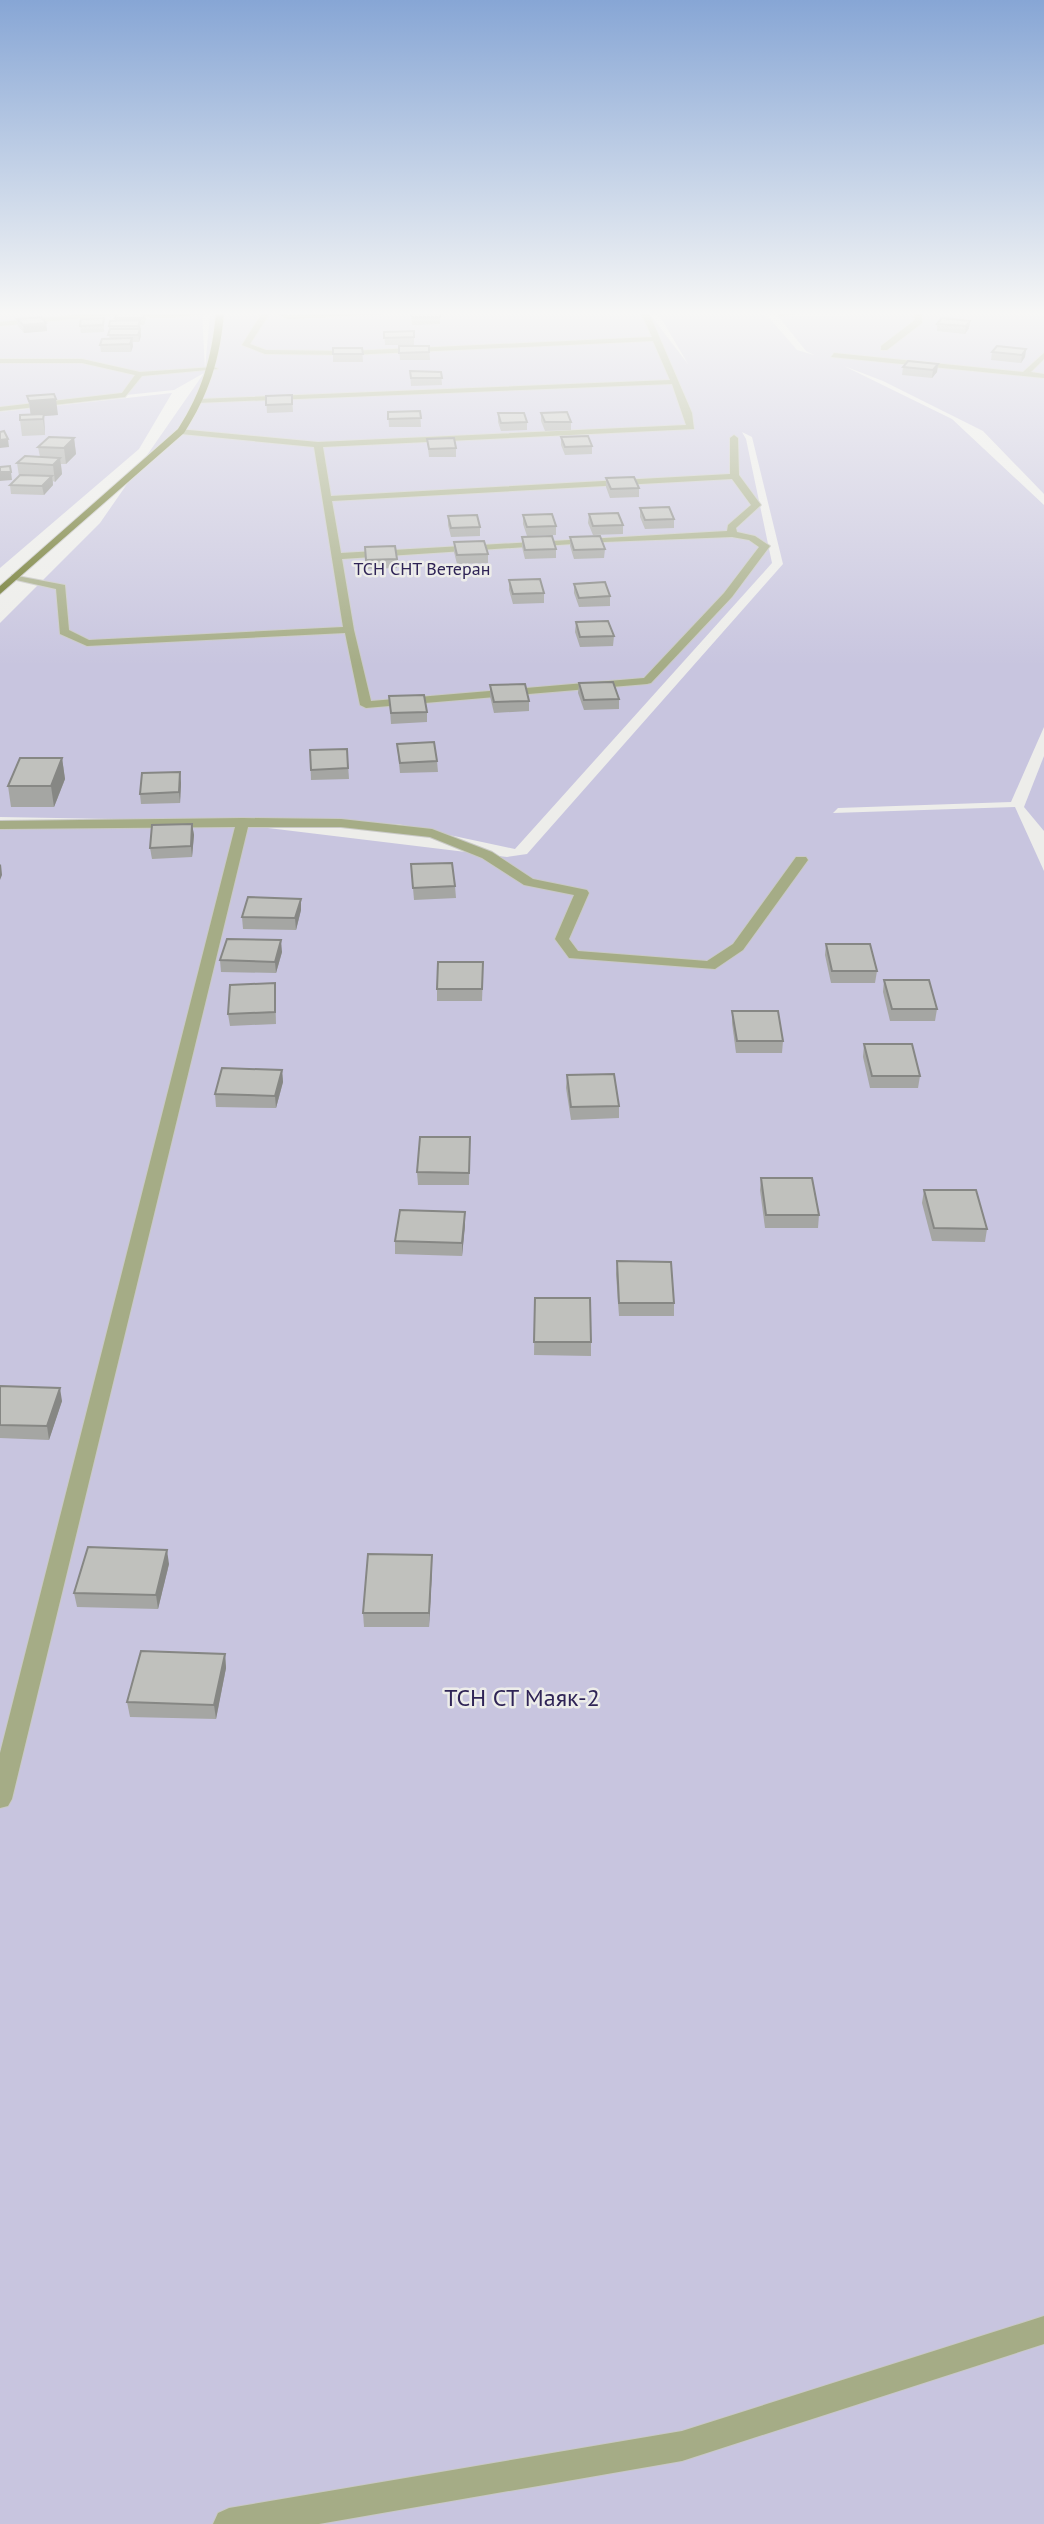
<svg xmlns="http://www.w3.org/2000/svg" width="1044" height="2524" font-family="'PT Sans',sans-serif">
	<rect width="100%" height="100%" fill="#ededea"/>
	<g fill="#c8c5df">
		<polygon points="0,313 202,313 205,369 210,313 649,313 688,364 658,313 765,313 797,350 814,355 806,351 778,316 1044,313 1044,494 983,431 883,381 844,366 952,419 1044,505 1044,727 1011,802 838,808 833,813 1015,807 1044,871 1044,2524 0,2524 0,823 268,828 507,857 527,854 783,564 752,437 742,432 746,439 772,563 515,849 398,824 0,817 0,623 100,523 204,373 174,390 0,408"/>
		<polygon points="172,393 139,449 0,568 0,412"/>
		<polygon points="1044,756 1044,831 1024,807"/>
	</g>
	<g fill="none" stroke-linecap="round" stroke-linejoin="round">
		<defs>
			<g id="minor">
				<polygon points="92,313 217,313 165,318 115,315 0,326 0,322"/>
				<path d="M 262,313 L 270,313 L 250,344 L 266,350 L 350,351 L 652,337 L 641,313 L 649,313 L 692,413 L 694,429 L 323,447 L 331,496 L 730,474 L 730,438 L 734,435 L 738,438 L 739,475 L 761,505 L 736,528 L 737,532 L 755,536 L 770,546 L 732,597 L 651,683 L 647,684 L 366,708 L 360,705 L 345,633 L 87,646 L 60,634 L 56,589 L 12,579 L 12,575 L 65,585 L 69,630 L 89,640 L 343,627 L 314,447 L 181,434 L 178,429 L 318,442 L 686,425 L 672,384 L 196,403 L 199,399 L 670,380 L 653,341 L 350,355 L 265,354 L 242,345 ZM 732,479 L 751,505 L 728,525 L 727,531 L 341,553 L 332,501 ZM 732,537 L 749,540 L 759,547 L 724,593 L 644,678 L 371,701 L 354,630 L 342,559 L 604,542 Z"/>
				<polygon points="274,313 289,315 406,313 288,319"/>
				<polygon points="777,313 803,313 780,316"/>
				<polygon points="914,313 922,313 922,323 887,350 881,350 881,346 915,320"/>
				<polygon points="834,353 1023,372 1044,353 1044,359 1031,372 1044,374 1044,378 831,357"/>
				<polygon points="0,359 82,359 140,372 214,367 218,369 142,376 125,397 0,411 0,407 122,393 135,375 82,363 0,363"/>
				<polygon points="243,818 341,819 432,829 492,852 533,879 587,890 589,893 569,939 578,951 707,961 733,944 796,857 806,857 808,860 743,950 715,969 569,958 555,939 574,895 524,885 482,858 430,837 341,827 248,827 12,1799 8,1806 0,1808 0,1753 235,827 0,829 0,821"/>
				<polygon points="1044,2316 1044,2344 682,2461 319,2524 213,2524 218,2513 229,2508 682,2431"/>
			</g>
			<path id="major" d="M 216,313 L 224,313 C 220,359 209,394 184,433 L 0,594 L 0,586 L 178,429 C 202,392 212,357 216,313 Z"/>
		</defs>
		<use href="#minor" stroke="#c9c9c6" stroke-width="2"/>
		<use href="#major" stroke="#c9c9c6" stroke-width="2"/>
		<use href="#minor" fill="#a5ac86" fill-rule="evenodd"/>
		<use href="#major" fill="#6b7529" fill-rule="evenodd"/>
	</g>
	<g fill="#a5a6a3">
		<polygon points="145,313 146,319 144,325 140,325 141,336 139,342 132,342 133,346 131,352 101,352 100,345 109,339 109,326 115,321 115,318"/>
		<polygon points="411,313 440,313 440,324 412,325"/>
		<polygon points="104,318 104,332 81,333 80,326"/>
		<polygon points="17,319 46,323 47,331 24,333 18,326"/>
		<polygon points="970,321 969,328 965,334 937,331 937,324"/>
		<polygon points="414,331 414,345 385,345 384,332"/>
		<polygon points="399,346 429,346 430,360 400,360"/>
		<polygon points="333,348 362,348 363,362 333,362"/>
		<polygon points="1026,349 1025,357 1021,363 991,360 992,352"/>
		<polygon points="938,364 937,372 932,378 902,375 903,367"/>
		<polygon points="410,371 441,372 442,385 411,386"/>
		<polygon points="292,395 293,412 267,413 266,396"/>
		<polygon points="27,396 58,415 44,416 45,435 22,436 20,420 31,415"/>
		<polygon points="420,411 421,427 389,427 388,412"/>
		<polygon points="498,413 527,422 527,430 501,431 498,422"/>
		<polygon points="541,413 571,422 571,430 545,431 541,421"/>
		<polygon points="561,437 592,446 592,454 565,455 561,445"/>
		<polygon points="74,438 76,454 66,464 61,464 62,474 55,482 53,481 53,485 44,495 11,494 10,485 19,476 17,463 40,457 38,447"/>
		<polygon points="427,439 456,448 456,457 429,457"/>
		<polygon points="606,478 639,488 639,497 610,498 606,487"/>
		<polygon points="640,508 674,519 674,528 645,529 640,517"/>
		<polygon points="589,514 623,525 623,534 593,535 588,523"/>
		<polygon points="523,515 556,526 556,535 527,536 523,524"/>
		<polygon points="448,516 480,527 480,536 451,537 448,525"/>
		<polygon points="522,537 556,549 556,558 525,559 522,547"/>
		<polygon points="570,537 605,549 604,558 574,559 570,546"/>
		<polygon points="454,542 488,554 488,563 457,564 454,552"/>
		<polygon points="365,547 397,559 397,568 366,569"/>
		<polygon points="509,580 544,593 544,603 513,604 509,590"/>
		<polygon points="574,584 610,596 610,606 579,607 574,593"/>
		<polygon points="576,622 614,636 613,646 580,647 575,632"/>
		<polygon points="579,683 619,699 619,709 584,710 578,693"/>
		<polygon points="490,685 529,701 529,711 494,713 490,696"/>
		<polygon points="389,696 427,712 427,722 391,724"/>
		<polygon points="397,744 437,761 438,772 400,773"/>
		<polygon points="347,749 349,779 311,780 310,750"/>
		<polygon points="62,758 65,779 54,807 11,807 8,786"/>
		<polygon points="181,783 180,803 141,804 140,794"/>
		<polygon points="192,824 194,835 192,857 152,859 150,848"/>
		<polygon points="411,864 455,886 456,898 414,900"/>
		<polygon points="301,910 296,930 243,929 242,917"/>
		<polygon points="826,944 877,971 875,983 831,983 825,955"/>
		<polygon points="282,952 276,973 221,972 220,960"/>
		<polygon points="483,974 482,1001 437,1001 437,989"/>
		<polygon points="884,980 937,1009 935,1021 890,1021 883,992"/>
		<polygon points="275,983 276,1024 230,1026 228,1014"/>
		<polygon points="732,1011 783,1041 782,1053 736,1053 732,1023"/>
		<polygon points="864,1044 920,1076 918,1088 870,1088 863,1057"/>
		<polygon points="282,1070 283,1082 276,1108 216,1107 215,1094"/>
		<polygon points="567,1075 619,1106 619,1118 571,1120 566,1088"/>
		<polygon points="470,1137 469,1185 418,1185 417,1172"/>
		<polygon points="761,1178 819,1215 818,1228 765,1228 760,1190"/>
		<polygon points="924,1190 987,1229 985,1242 932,1241 922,1203"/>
		<polygon points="465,1225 462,1256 395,1254 395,1241"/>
		<polygon points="617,1261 674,1303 674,1316 619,1316 616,1274"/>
		<polygon points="535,1298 591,1342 591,1356 534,1355"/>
		<polygon points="0,1386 62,1401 49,1440 0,1438"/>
		<polygon points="432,1555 432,1569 429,1627 364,1627 363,1613"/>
		<polygon points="169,1564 158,1609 77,1607 74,1593"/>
		<polygon points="225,1654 226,1668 216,1719 130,1717 127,1702"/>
	</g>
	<g fill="#868784">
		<polygon points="140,320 141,336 139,342 138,326"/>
		<polygon points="970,321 969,328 965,334 966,326"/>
		<polygon points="46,323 47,331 24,333 23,325"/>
		<polygon points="132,338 133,346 131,352 130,344"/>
		<polygon points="1026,349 1025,357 1021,363 1022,355"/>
		<polygon points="938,364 937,372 932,378 933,370"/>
		<polygon points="56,399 58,415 44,416 45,435 43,419 31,417 29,401"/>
		<polygon points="74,438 76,454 66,464 64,448"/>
		<polygon points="8,439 9,447 0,448 0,440"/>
		<polygon points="60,458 62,474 55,482 53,465"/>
		<polygon points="0,472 11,472 12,480 0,481"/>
		<polygon points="52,476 53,485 44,495 42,486"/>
		<polygon points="62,758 65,779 54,807 51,786"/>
		<polygon points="180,772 181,783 180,803 179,792"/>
		<polygon points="192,824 194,835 192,857 191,846"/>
		<polygon points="1,864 2,875 0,880 0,865"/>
		<polygon points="301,899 301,910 296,930 295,918"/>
		<polygon points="281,940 282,952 276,973 275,962"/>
		<polygon points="282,1070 283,1082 276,1108 275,1096"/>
		<polygon points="465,1212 465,1225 462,1256 462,1243"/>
		<polygon points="60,1388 62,1401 49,1440 47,1426"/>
		<polygon points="167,1550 169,1564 158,1609 156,1595"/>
		<polygon points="432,1555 432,1569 429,1627 429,1613"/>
		<polygon points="225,1654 226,1668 216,1719 214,1705"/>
	</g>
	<g fill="#c0c1bd" stroke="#868784" stroke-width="2">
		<polygon points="117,313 145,313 144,318 115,318"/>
		<polygon points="411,313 440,313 440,317 412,317"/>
		<polygon points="41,317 46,323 23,325 17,319"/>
		<polygon points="104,318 103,325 80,326 81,319"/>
		<polygon points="942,318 970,321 966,326 937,324"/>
		<polygon points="140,320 138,326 109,326 110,321"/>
		<polygon points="110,329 140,329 138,335 108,335"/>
		<polygon points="414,331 414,337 384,338 384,332"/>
		<polygon points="132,338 130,344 100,345 102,339"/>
		<polygon points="399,346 429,346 429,352 399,353"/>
		<polygon points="997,346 1026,349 1022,355 992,352"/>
		<polygon points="333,348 362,348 363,354 333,354"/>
		<polygon points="908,361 938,364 933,370 903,367"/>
		<polygon points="410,371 441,372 442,378 411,378"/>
		<polygon points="54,394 56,399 29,401 27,396"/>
		<polygon points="292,395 292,404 266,405 266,396"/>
		<polygon points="420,411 421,418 388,419 388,412"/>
		<polygon points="567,412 571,422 545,422 541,413"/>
		<polygon points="498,413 524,413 527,422 501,423"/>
		<polygon points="44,414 43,419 20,420 20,415"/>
		<polygon points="4,431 8,439 0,440 0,432"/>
		<polygon points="588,436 592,446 565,447 561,437"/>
		<polygon points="49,437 74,438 64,448 38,447"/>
		<polygon points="454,438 456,448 429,449 427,439"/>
		<polygon points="25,456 60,458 53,465 17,463"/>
		<polygon points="10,466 11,472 0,472 0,467"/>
		<polygon points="20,475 52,476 42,486 10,485"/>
		<polygon points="634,477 639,488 611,489 606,478"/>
		<polygon points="669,507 674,519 645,520 640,508"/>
		<polygon points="618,513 623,525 593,526 589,514"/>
		<polygon points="552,514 556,526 527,527 523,515"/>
		<polygon points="477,515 480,527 451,528 448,516"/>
		<polygon points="552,536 556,549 525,550 522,537"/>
		<polygon points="600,536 605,549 574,550 570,537"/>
		<polygon points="484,541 488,554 457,555 454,542"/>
		<polygon points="395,546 397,559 366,560 365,547"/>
		<polygon points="540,579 544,593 513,594 509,580"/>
		<polygon points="605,582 610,596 579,598 574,584"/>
		<polygon points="608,621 614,636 580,637 576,622"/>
		<polygon points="613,682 619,699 584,700 579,683"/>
		<polygon points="525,684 529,701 494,702 490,685"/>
		<polygon points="424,695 427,712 391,713 389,696"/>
		<polygon points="434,742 437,761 400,763 397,744"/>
		<polygon points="347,749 348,768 311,770 310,750"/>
		<polygon points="20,758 62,758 51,786 8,786"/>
		<polygon points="180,772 179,792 140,794 142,773"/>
		<polygon points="192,824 191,846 150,848 152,825"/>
		<polygon points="452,863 455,886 413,888 411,864"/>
		<polygon points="248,897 301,899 295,918 242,917"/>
		<polygon points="227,939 281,940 275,962 220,960"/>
		<polygon points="826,944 870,944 877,971 832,971"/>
		<polygon points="438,962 483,962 482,989 437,989"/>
		<polygon points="884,980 929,980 937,1009 892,1009"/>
		<polygon points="275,983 275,1012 228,1014 230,985"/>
		<polygon points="732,1011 778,1011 783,1041 737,1041"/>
		<polygon points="864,1044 912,1044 920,1076 872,1076"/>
		<polygon points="222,1068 282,1070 275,1096 215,1094"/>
		<polygon points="614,1074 619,1106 571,1107 567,1075"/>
		<polygon points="420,1137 470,1137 469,1173 417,1172"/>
		<polygon points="761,1178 812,1178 819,1215 766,1215"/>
		<polygon points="924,1190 976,1190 987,1229 934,1228"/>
		<polygon points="400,1210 465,1212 462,1243 395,1241"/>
		<polygon points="617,1261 671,1262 674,1303 619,1303"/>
		<polygon points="535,1298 590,1298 591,1342 534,1342"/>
		<polygon points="0,1386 60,1388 47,1426 0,1425"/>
		<polygon points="88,1547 167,1550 156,1595 74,1593"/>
		<polygon points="368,1554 432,1555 429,1613 363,1613"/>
		<polygon points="141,1651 225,1654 214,1705 127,1702"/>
	</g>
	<linearGradient id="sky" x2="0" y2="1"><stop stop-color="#87a6d5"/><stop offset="0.47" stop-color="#f7f7f6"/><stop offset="1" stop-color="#f7f7f6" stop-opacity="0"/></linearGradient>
	<rect width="1044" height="666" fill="url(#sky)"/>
	<g text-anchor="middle" stroke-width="5" stroke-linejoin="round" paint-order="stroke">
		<g font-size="18" fill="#2f2456" stroke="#ededea">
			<text x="422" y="575">ТСН СНТ Ветеран</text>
		</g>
		<g font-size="24" fill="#2f2456" stroke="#ededea">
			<text x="522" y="1706">ТСН СТ Маяк-2</text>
		</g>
	</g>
</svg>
